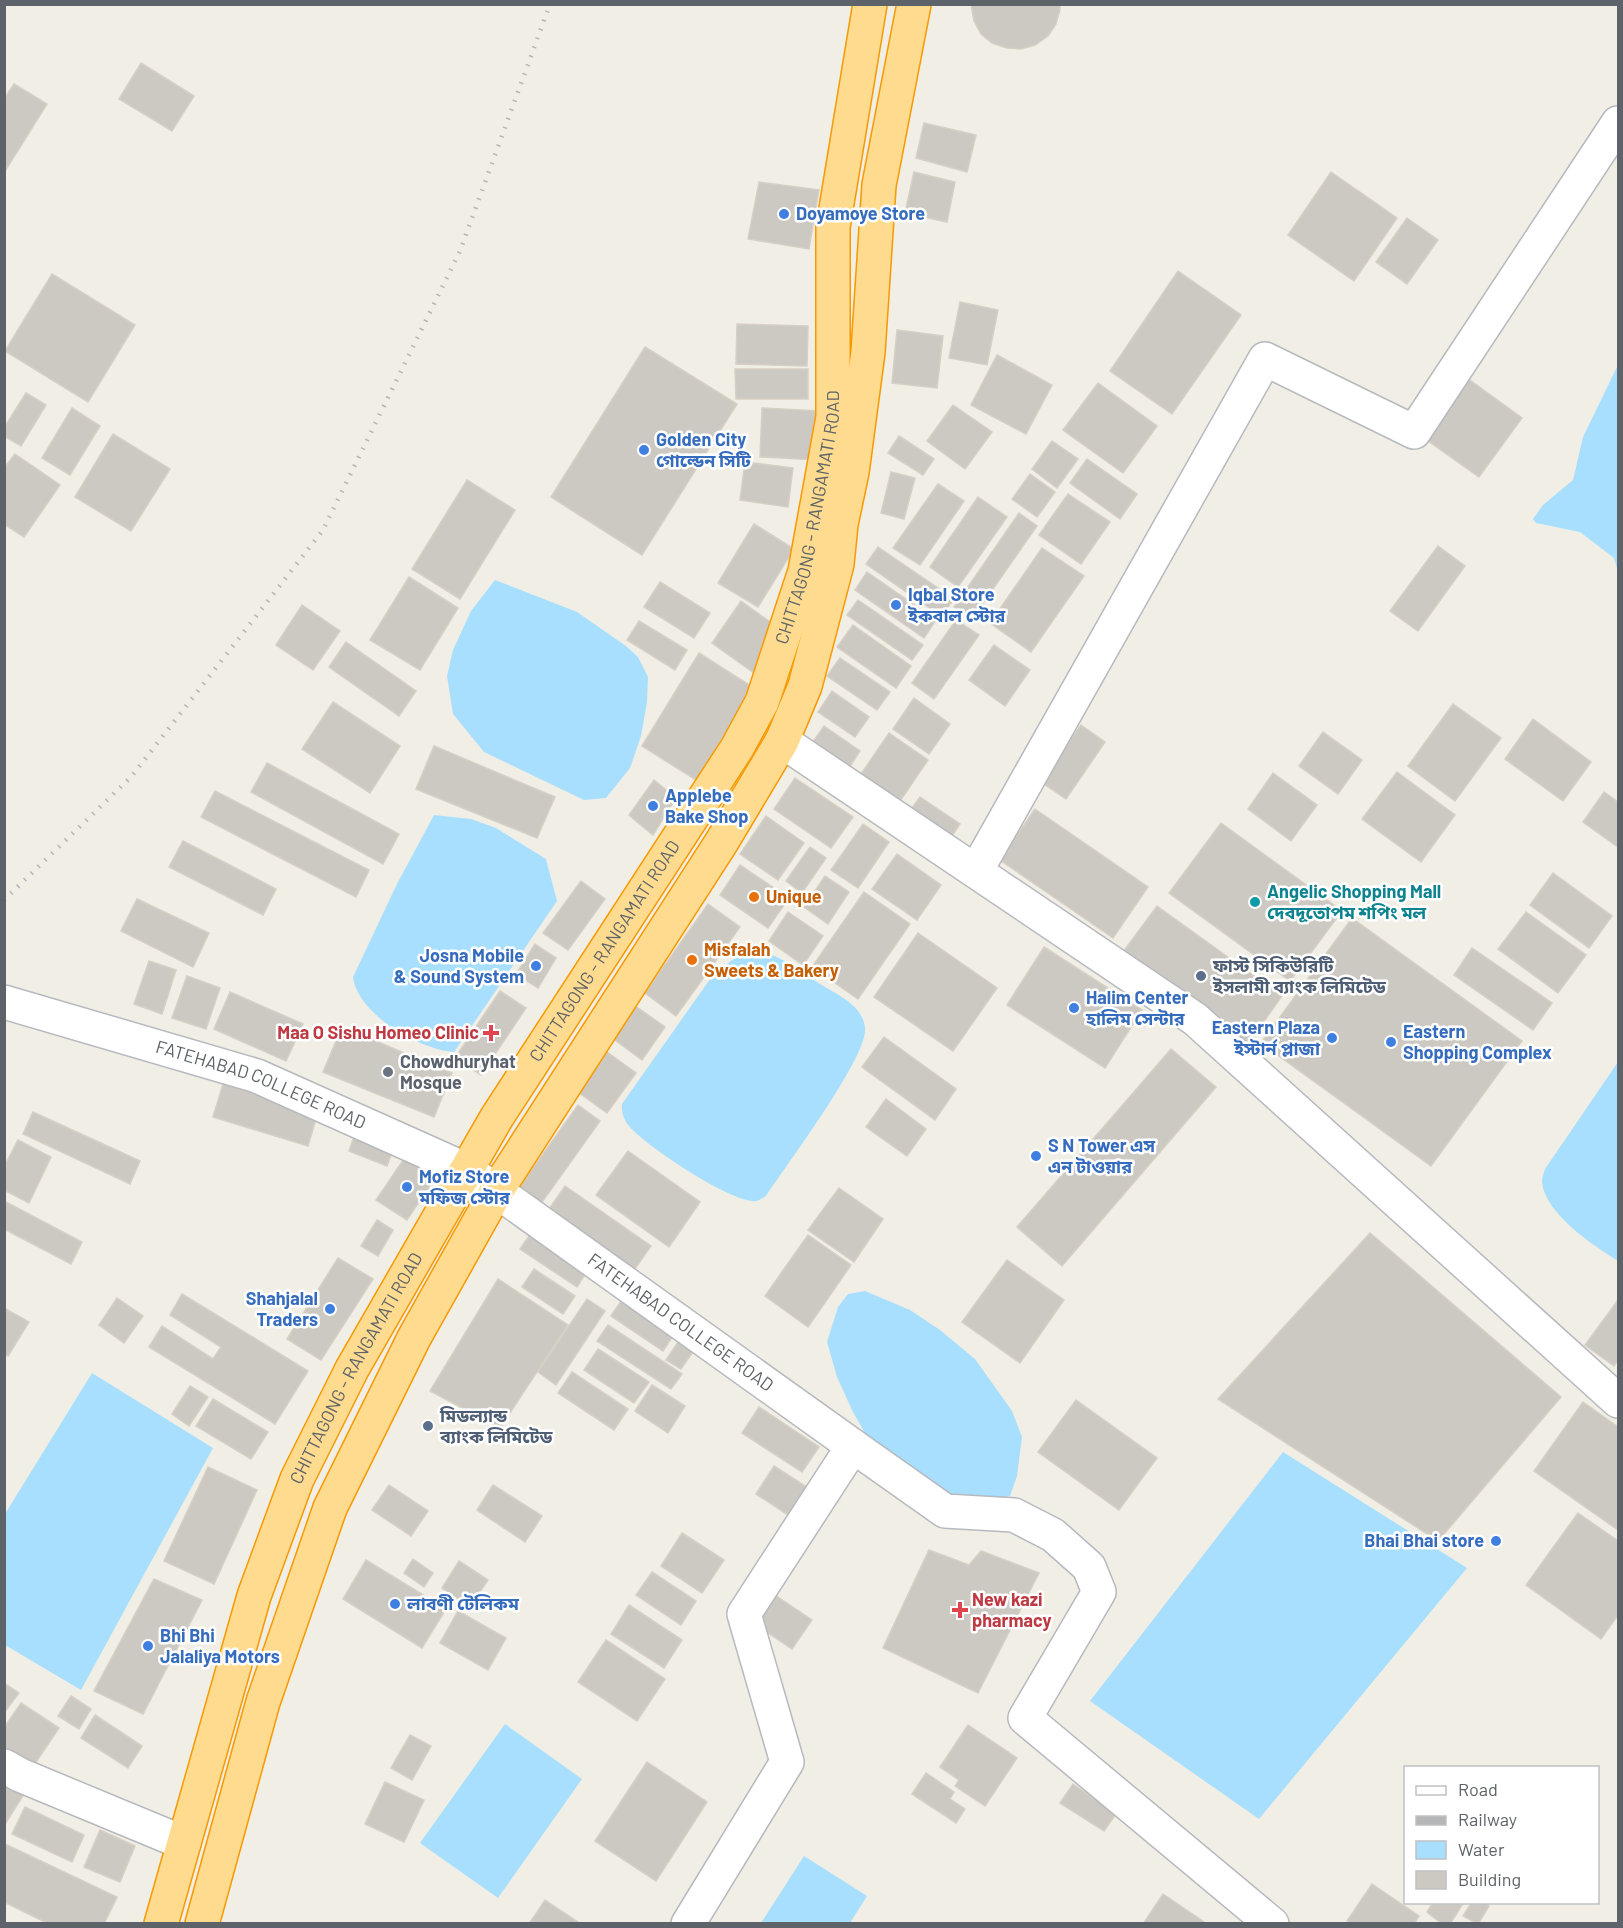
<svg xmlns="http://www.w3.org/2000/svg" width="1623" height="1928" font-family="Barlow,'Noto Sans Bengali',sans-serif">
	<rect width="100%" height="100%" fill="#f1eee6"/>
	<g fill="#a8dfff">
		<polygon points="1618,365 1618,572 1614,558 1580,532 1536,523 1533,519 1543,505 1573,480 1583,437"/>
		<polygon points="495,580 577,612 626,646 638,657 648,677 647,702 641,736 630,768 606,798 584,800 484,752 453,714 447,676 453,650 471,611"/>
		<path d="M 434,815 L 471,819 L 496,828 L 546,859 L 557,901 L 454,1052 C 420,1050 357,1014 353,977 L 397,884 Z"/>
		<path d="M 753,948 C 779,955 795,968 817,982 C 835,994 863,1004 865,1028 C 869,1055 785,1167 766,1196 C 763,1198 760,1200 757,1201 C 734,1205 644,1145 629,1126 C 624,1120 621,1112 622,1104 L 708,982 C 718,970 738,954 753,948 Z"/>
		<path d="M 1618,1062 L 1618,1261 C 1594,1246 1545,1214 1542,1182 C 1542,1178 1544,1172 1545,1169 Z"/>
		<polygon points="865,1291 910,1310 940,1330 975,1359 1012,1411 1022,1437 1017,1476 1010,1496 970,1504 938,1488 870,1442 852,1410 837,1377 827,1342 838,1307 848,1294"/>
		<polygon points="92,1373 213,1448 81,1690 5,1645 5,1514"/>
		<polygon points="1283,1452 1467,1568 1259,1819 1090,1701"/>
		<polygon points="505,1724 582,1779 498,1898 420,1843"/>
		<polygon points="804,1856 867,1896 850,1923 761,1923"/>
	</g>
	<g fill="#ccc9c3" stroke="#d6cfc4" stroke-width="1.5">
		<polygon points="971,4 1060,4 1060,10 1056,24 1048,36 1035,45 1021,49 1007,48 992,43 981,34 974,21"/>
		<polygon points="141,63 194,96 172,131 119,99"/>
		<polygon points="14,84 47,104 4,173 4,99"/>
		<polygon points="924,123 976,135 967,172 916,158"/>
		<polygon points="914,172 955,182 947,222 905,213"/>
		<polygon points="1331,172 1397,218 1354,281 1288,235"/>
		<polygon points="759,182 819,190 809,249 748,239"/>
		<polygon points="1407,218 1438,240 1407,284 1376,262"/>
		<polygon points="1178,271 1241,315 1172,414 1110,371"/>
		<polygon points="52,274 135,325 88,402 5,351"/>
		<polygon points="960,302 998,310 987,365 949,358"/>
		<polygon points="737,324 808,326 807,366 736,364"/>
		<polygon points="897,330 943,336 937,388 892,383"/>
		<polygon points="645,347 737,404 642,555 551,497"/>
		<polygon points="997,355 1052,385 1026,434 971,405"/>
		<polygon points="735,369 808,369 808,399 736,399"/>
		<polygon points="1467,378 1522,418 1479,477 1424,438"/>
		<polygon points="1098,383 1157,426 1123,473 1063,430"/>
		<polygon points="26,393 46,405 21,446 4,436 4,428"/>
		<polygon points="953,405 992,432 965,469 927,441"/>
		<polygon points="72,408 100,426 70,475 42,458"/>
		<polygon points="762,408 820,411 818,460 760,457"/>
		<polygon points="113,434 170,469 131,531 75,497"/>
		<polygon points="899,436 934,459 923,475 888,453"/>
		<polygon points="1052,441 1078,459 1057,488 1032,469"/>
		<polygon points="15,454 60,485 24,537 4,524 4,468"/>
		<polygon points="1087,459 1137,494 1120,519 1070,483"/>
		<polygon points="745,462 793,468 788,507 740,500"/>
		<polygon points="891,472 915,478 904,519 881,513"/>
		<polygon points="1030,474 1055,492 1037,517 1012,499"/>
		<polygon points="467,480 515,510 460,599 412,569"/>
		<polygon points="938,484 964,501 920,565 893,548"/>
		<polygon points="1068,494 1110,522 1081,564 1039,535"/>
		<polygon points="978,497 1007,517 958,587 930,567"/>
		<polygon points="1019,513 1037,526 972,619 954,607"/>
		<polygon points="754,524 794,549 758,607 718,583"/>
		<polygon points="1438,546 1465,566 1418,631 1390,611"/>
		<polygon points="878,547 954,599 941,616 866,564"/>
		<polygon points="1042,548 1084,576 1031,652 990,623"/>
		<polygon points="867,572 936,620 924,638 855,590"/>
		<polygon points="409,577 458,608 420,670 370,640"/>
		<polygon points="660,582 710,613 694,638 644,607"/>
		<polygon points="858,600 923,645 912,660 847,615"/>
		<polygon points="741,601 784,632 754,673 712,643"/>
		<polygon points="302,605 340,631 313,670 276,645"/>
		<polygon points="956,620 979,635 934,699 912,683"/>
		<polygon points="639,621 687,650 675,670 627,640"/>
		<polygon points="853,625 911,666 896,688 837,647"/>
		<polygon points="346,642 416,691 399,716 329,667"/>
		<polygon points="994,645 1030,670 1005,706 969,680"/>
		<polygon points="699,653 754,688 696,780 642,746"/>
		<polygon points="840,658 890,692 877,710 827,676"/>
		<polygon points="832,691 869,717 855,737 818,712"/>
		<polygon points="914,698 950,724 929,754 893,729"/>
		<polygon points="333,702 400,746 370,793 302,749"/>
		<polygon points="1453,704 1501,738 1455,801 1408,766"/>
		<polygon points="1533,719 1591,762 1563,801 1505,759"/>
		<polygon points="1081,725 1105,742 1066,799 1041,782"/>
		<polygon points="824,726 860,751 847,771 810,746"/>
		<polygon points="1323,732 1362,760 1338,794 1299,766"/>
		<polygon points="889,733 928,760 896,807 857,780"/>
		<polygon points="434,746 555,797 537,838 416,789"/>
		<polygon points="267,763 399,834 383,864 251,792"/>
		<polygon points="1397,772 1455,815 1421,862 1362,819"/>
		<polygon points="1273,773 1317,805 1291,841 1248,809"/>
		<polygon points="795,778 853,817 831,848 774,809"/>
		<polygon points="654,780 676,798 653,835 629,815"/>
		<polygon points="215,791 369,870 356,897 201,817"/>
		<polygon points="1604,792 1618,802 1618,847 1583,822"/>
		<polygon points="920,797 960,824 950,839 909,812"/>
		<polygon points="1035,809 1148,887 1113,938 1000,860"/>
		<polygon points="766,816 804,843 778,880 740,854"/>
		<polygon points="1221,823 1342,911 1290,981 1169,893"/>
		<polygon points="863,824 889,842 858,888 831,870"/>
		<polygon points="183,841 276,889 263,915 169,867"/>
		<polygon points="810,847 826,858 802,893 786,881"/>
		<polygon points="897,854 941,885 917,920 872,889"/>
		<polygon points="740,865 789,898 768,928 720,895"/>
		<polygon points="1553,873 1612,916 1589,948 1530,905"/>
		<polygon points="825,876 849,892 828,924 804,907"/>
		<polygon points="581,881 605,899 568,950 543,933"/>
		<polygon points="864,892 910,924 858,999 812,967"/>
		<polygon points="137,899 209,933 193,967 121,931"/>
		<polygon points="708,904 740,927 676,1016 645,993"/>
		<polygon points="1157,906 1282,996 1246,1047 1120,956"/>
		<polygon points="788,912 823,936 803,965 769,941"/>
		<polygon points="1526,912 1586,955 1558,993 1498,949"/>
		<polygon points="1352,918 1522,1041 1431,1166 1261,1043"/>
		<polygon points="918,933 997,988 953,1051 874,997"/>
		<polygon points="535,944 556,958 538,988 516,974"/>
		<polygon points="1044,947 1142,1010 1105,1068 1007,1005"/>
		<polygon points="1472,948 1552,1003 1533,1030 1454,975"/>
		<polygon points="149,961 176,970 162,1014 134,1004"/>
		<polygon points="187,976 220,988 206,1029 172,1018"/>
		<polygon points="500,991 526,1008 481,1075 455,1058"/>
		<polygon points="230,992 303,1024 286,1061 214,1029"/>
		<polygon points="634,1005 665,1027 642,1060 611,1037"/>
		<polygon points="342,1027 452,1073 434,1117 323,1072"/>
		<polygon points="884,1037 956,1089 935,1120 862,1067"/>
		<polygon points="1171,1049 1216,1087 1062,1266 1017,1227"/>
		<polygon points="607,1052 636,1073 607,1113 578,1092"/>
		<polygon points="223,1084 318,1112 308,1146 213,1117"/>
		<polygon points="886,1099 926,1129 907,1156 866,1127"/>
		<polygon points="578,1105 600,1121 540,1205 518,1189"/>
		<polygon points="33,1112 140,1161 130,1184 23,1134"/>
		<polygon points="357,1128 396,1142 387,1166 349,1151"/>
		<polygon points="18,1140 51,1157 29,1203 4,1190 4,1167"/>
		<polygon points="628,1151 700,1202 669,1247 596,1195"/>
		<polygon points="408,1153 438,1174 407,1220 376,1200"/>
		<polygon points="565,1186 651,1246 632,1273 547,1212"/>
		<polygon points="839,1188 883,1219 854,1262 808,1230"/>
		<polygon points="4,1201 82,1242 71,1264 4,1229"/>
		<polygon points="377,1220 393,1230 378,1256 361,1246"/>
		<polygon points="1370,1233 1561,1397 1438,1541 1218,1399"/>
		<polygon points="808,1235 851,1265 808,1327 765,1296"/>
		<polygon points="529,1236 586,1273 577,1287 520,1249"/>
		<polygon points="338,1258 373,1279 321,1360 287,1339"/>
		<polygon points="1007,1260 1064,1300 1020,1363 962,1322"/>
		<polygon points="534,1269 575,1296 563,1314 522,1287"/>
		<polygon points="498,1279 568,1325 500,1428 430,1391"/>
		<polygon points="182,1294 308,1371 275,1424 149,1347 162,1326 213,1359 221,1347 170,1315"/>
		<polygon points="117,1298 143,1316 124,1343 99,1325"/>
		<polygon points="587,1299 605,1311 556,1385 538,1372"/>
		<polygon points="1618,1300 1618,1360 1614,1366 1585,1345"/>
		<polygon points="621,1301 673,1336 663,1351 611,1316"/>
		<polygon points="4,1308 29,1322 8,1356 4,1354"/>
		<polygon points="608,1325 682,1374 671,1389 597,1341"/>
		<polygon points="680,1339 695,1349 681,1369 666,1360"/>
		<polygon points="598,1349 649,1382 634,1403 584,1370"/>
		<polygon points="572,1372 628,1409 614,1430 558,1393"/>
		<polygon points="652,1385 685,1406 668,1433 635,1411"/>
		<polygon points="190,1386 208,1397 189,1426 172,1414"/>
		<polygon points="213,1399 268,1432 251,1459 196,1426"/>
		<polygon points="1076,1400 1157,1458 1119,1510 1038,1452"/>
		<polygon points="1583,1402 1618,1427 1618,1530 1534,1471"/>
		<polygon points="759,1407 819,1447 802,1472 742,1433"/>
		<polygon points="774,1466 813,1491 794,1519 756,1494"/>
		<polygon points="208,1467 257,1490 214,1584 164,1561"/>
		<polygon points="389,1485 428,1511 411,1536 372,1510"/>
		<polygon points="493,1485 542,1516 525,1542 477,1510"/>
		<polygon points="1578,1513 1618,1541 1618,1615 1601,1639 1526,1585"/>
		<polygon points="682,1533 724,1560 702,1593 661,1566"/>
		<polygon points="929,1550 969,1565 981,1551 1039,1573 978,1693 883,1648"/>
		<polygon points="413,1559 433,1573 424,1587 404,1573"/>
		<polygon points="366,1560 446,1609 422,1648 343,1599"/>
		<polygon points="459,1561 488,1580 470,1607 442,1588"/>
		<polygon points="652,1572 696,1601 681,1625 636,1595"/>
		<polygon points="154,1579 202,1600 143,1714 94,1691"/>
		<polygon points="775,1595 812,1620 792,1649 755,1624"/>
		<polygon points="629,1605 682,1640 664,1668 611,1634"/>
		<polygon points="458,1611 506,1638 488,1670 440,1643"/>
		<polygon points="606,1640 665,1679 637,1721 578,1682"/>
		<polygon points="4,1683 19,1693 4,1713"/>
		<polygon points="71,1696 91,1709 79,1729 58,1716"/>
		<polygon points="21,1703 59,1728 30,1771 4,1755 4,1728"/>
		<polygon points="95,1715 142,1746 128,1768 81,1738"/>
		<polygon points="968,1725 1017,1758 985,1806 955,1786 959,1780 940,1767"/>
		<polygon points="410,1735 431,1746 412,1780 391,1768"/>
		<polygon points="647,1762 707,1802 656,1881 595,1841"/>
		<polygon points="926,1773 954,1792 950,1799 965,1809 956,1823 912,1794"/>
		<polygon points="4,1782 24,1794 4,1826"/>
		<polygon points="385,1782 424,1800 404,1842 365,1824"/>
		<polygon points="1073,1784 1116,1814 1104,1831 1060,1803"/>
		<polygon points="25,1807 84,1835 72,1862 12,1834"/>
		<polygon points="100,1830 135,1846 120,1882 84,1867"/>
		<polygon points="5,1844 117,1897 104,1924 49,1924 4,1902"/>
		<polygon points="1372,1884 1419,1916 1414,1924 1352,1924 1347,1921"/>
		<polygon points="1163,1894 1207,1924 1143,1924"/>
		<polygon points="545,1900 581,1924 529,1924"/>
		<polygon points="1433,1902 1464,1902 1450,1924 1442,1924 1427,1912"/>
		<polygon points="1472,1902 1485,1902 1489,1906 1478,1924 1463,1916"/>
	</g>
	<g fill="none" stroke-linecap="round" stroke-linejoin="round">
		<defs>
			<g id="minor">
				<polyline points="782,741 1195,1019 1618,1401"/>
				<polyline points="976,871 1265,359 1414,432 1618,123"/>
				<path id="s1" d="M 4,1002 L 257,1076 L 467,1170 L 853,1446 L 744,1614 L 787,1762 L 688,1924"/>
				<polyline points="853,1446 945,1511 1014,1515 1053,1535 1089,1567 1099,1592 1025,1718 1272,1924"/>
				<polyline points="4,1766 20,1775 184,1843"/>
			</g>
			<g id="highway">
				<path id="s2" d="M 161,1924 L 254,1596 L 297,1479 L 352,1369 L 497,1117 L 737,748 L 762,702 L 805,571 L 833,417 L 833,227 L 870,4"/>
				<polyline points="202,1924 263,1702 330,1508 414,1338 497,1190 721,843 782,741 805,686 837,564 841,524 852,472 868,352 879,185 914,4"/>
			</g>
		</defs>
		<use href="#minor" stroke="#b6b9be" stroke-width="36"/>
		<use href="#highway" stroke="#f79900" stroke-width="36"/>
		<use href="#minor" stroke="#fff" stroke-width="33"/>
		<use href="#highway" stroke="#ffdb8f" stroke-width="33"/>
		<polyline stroke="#b5b6b7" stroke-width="4.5" stroke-dasharray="1.5 8" stroke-linecap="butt" points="4,900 131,777 323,530 460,251 550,4"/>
	</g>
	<g fill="#3f7fe0" stroke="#fff" stroke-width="2">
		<circle cx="784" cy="214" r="6"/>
		<circle cx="644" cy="450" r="6"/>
		<circle cx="896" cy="605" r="6"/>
		<circle cx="653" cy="806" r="6"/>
		<circle cx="536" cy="966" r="6"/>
		<circle cx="1074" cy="1008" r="6"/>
		<circle cx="1332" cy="1038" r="6"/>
		<circle cx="1391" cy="1042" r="6"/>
		<circle cx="1036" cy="1156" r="6"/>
		<circle cx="407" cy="1187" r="6"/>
		<circle cx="330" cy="1309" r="6"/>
		<circle cx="1496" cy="1541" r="6"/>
		<circle cx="395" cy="1604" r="6"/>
		<circle cx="148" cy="1646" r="6"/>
	</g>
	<g fill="#e8710a" stroke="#fff" stroke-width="2">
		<circle cx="754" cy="897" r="6"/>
		<circle cx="692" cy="960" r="6"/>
	</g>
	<circle fill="#0f9aa8" stroke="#fff" stroke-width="2" cx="1255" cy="902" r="6"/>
	<g fill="#5c6f8a" stroke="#fff" stroke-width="2">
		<circle cx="1201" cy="976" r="6"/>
		<circle cx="428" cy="1426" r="6"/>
	</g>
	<g fill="#e0444e" stroke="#fff" stroke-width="2">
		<path d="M488 1024h6v6h6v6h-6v6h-6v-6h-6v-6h6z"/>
		<path d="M957 1601h6v6h6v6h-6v6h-6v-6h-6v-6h6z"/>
	</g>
	<circle fill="#6b7280" stroke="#fff" stroke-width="2" cx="388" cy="1072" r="6"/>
	<g text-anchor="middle" stroke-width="5" stroke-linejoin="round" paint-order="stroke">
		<g font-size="18" font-weight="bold" fill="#366cbe" stroke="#fff" text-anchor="start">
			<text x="796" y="220">Doyamoye Store</text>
			<text x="656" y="446">Golden City<tspan x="656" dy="21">গোল্ডেন সিটি</tspan></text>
			<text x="908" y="601">Iqbal Store<tspan x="908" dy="21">ইকবাল স্টোর</tspan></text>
			<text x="665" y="802">Applebe<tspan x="665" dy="21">Bake Shop</tspan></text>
			<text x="524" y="962" text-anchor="end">Josna Mobile<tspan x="524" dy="21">&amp; Sound System</tspan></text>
			<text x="1086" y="1004">Halim Center<tspan x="1086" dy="21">হালিম সেন্টার</tspan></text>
			<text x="1320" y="1034" text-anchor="end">Eastern Plaza<tspan x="1320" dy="21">ইস্টার্ন প্লাজা</tspan></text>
			<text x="1403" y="1038">Eastern<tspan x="1403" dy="21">Shopping Complex</tspan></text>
			<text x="1048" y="1152">S N Tower এস<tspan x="1048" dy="21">এন টাওয়ার</tspan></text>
			<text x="419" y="1183">Mofiz Store<tspan x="419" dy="21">মফিজ স্টোর</tspan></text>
			<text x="318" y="1305" text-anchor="end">Shahjalal<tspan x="318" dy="21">Traders</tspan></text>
			<text x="1484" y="1547" text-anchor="end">Bhai Bhai store</text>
			<text x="407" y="1610">লাবণী টেলিকম</text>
			<text x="160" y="1642">Bhi Bhi<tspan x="160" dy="21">Jalaliya Motors</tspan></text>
		</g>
		<g font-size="18" fill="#5d6368" stroke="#fff">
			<text dy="6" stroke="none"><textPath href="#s2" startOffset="1563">CHITTAGONG - RANGAMATI ROAD</textPath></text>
			<text dy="6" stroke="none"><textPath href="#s2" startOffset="1077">CHITTAGONG - RANGAMATI ROAD</textPath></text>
			<text dy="6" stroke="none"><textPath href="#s1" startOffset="270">FATEHABAD COLLEGE ROAD</textPath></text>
			<text dy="6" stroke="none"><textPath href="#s1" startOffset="756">FATEHABAD COLLEGE ROAD</textPath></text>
			<text dy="6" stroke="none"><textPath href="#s2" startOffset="591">CHITTAGONG - RANGAMATI ROAD</textPath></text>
		</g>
		<g font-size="18" font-weight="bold" fill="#0d838f" stroke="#fff" text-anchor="start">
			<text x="1267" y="898">Angelic Shopping Mall<tspan x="1267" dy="21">দেবদূতোপম শপিং মল</tspan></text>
		</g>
		<g font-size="18" font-weight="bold" fill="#c56008" stroke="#fff" text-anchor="start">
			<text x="766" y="903">Unique</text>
			<text x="704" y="956">Misfalah<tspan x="704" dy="21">Sweets &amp; Bakery</tspan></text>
		</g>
		<g font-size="18" font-weight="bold" fill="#4e5e75" stroke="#fff" text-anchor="start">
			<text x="1213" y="972">ফাস্ট সিকিউরিটি<tspan x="1213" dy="21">ইসলামী ব্যাংক লিমিটেড</tspan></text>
			<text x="440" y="1422">মিডল্যান্ড<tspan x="440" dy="21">ব্যাংক লিমিটেড</tspan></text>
		</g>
		<g font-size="18" font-weight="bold" fill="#be3a42" stroke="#fff" text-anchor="end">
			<text x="479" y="1039">Maa O Sishu Homeo Clinic</text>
			<text x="972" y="1606" text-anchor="start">New kazi<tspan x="972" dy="21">pharmacy</tspan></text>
		</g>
		<g font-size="18" font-weight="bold" fill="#5b616d" stroke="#fff" text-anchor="start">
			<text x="400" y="1068">Chowdhuryhat<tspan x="400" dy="21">Mosque</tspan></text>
		</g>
	</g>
	<rect width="1623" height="1928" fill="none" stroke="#5d6368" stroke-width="12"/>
	<rect x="1404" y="1766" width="195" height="138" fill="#ffffff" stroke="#bec1c3" stroke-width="1.5"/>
	<rect x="1416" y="1786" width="30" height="9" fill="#ffffff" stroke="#bec1c3" stroke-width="1.5"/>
	<text x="1458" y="1796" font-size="18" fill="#5d6368">Road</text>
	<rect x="1416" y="1816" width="30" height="9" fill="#b5b6b7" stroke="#bec1c3" stroke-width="1.5"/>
	<text x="1458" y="1826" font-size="18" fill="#5d6368">Railway</text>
	<rect x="1416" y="1841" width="30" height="18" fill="#a8dfff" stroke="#bec1c3" stroke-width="1.5"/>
	<text x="1458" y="1856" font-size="18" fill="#5d6368">Water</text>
	<rect x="1416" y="1871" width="30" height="18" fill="#ccc9c3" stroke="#bec1c3" stroke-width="1.5"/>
	<text x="1458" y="1886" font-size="18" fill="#5d6368">Building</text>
</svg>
